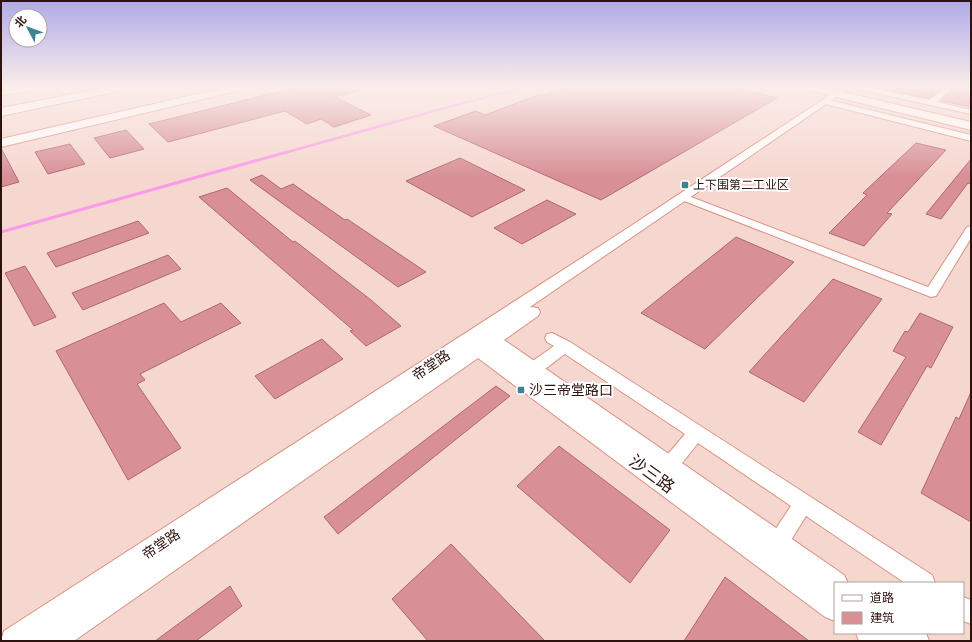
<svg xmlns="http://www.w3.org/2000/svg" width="972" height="642" font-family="'Libre Baskerville','Noto Sans SC',serif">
	<rect width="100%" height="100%" fill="#f6d7d0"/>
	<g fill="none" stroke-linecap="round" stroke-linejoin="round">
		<polyline stroke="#fa9ae8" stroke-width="2.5" points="284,153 459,104 527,87"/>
		<polyline stroke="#fa9ae8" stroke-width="3" points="1,232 287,152"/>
	</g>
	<g fill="#d88f96" stroke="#ae686f">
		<polygon points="298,87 360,87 360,90 335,97 371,115 334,127 321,119 307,124 285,111 168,142 149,124"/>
		<polygon points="566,87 733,87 777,98 601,200 434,126 476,111 485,115 540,94 543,95"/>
		<polygon points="881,87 944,87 929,98 881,89"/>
		<polygon points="954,87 971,87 971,107 941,101"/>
		<polygon points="126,130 144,149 110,158 94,138"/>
		<polygon points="916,143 946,150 887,213 892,214 864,246 829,233 867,195 863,193"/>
		<polygon points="70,144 85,164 48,174 35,152"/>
		<polygon points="1,148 19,182 1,187"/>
		<polygon points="460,158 525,190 472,217 406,181"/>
		<polygon points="971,159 971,184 968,183 941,219 926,214"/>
		<polygon points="262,175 281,189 293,184 345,220 347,219 426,272 398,287 250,180"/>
		<polygon points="227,188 293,242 295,241 371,300 401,326 366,346 350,331 353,330 199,197"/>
		<polygon points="547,200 576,214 522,244 494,228"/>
		<polygon points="138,221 149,233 56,267 47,253"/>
		<polygon points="736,237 794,262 705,349 641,313"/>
		<polygon points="168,255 181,269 83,310 72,293"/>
		<polygon points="25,266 56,317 34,326 5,273"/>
		<polygon points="833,279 882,299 804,402 749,372"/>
		<polygon points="164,303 181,322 221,303 241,323 140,374 145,380 137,384 181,448 128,480 56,351"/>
		<polygon points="920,313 953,327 931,368 927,366 881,445 858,432 906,357 893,351 905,331 908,332"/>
		<polygon points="322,339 343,359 275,399 255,376"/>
		<polygon points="496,386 510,396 338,534 324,517"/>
		<polygon points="971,392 971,522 921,493 956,417 959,419"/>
		<polygon points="559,446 670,530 630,583 517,486"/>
		<polygon points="451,544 545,641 428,641 392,599"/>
		<polygon points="725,577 809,641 684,641"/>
		<polygon points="230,586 242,606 196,641 155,641"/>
	</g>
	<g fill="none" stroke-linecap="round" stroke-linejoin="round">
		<defs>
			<g id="minor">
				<polygon points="854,87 866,87 929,100 946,87 953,87 937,102 971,110 971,114 858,89"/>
				<polygon points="822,99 825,99 971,135 971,141 822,103"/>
				<polygon points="683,194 928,287 967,227 971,226 971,238 936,296 931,297 679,199 678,197"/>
				<path d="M 552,333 L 570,342 L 932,575 L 935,583 L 905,583 L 806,516 L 781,556 L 774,559 L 767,556 L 764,549 L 767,542 L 791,506 L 698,443 L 675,472 L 669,474 L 663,472 L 660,466 L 663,460 L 685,434 L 565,354 C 554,361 540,377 527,373 L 524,369 L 527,365 L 554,346 L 547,342 L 545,338 L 547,334 Z"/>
				<polygon points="963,597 971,600 971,624 963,621"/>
			</g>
			<g id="tertiary">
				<polygon points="842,87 851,87 530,307 538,308 540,312 538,316 504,340 844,575 848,583 835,583 835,621 825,617 478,358 74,641 1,641 4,631 614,237"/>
				<polygon points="856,633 926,633 929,641 859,641"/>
			</g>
			<g id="primary">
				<polygon points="228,87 247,87 245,89 241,90 1,147 1,139"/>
				<polygon points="802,87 821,87 971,122 971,130 804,89"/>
			</g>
			<g id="motorway">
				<polygon points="13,87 40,87 38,89 34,90 1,95 1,89"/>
				<polygon points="109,87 130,87 128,89 124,90 1,116 1,108"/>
			</g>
		</defs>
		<use href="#minor" stroke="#d99282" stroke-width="2"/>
		<use href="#tertiary" stroke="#d99282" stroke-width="2"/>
		<use href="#primary" stroke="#d99282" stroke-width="2"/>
		<use href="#motorway" stroke="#d99282" stroke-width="2"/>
		<use href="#minor" fill="#fff" fill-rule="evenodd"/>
		<use href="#tertiary" fill="#fff" fill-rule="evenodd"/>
		<use href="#primary" fill="#fff" fill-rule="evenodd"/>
		<use href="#motorway" fill="#fff" fill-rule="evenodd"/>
	</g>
	<linearGradient id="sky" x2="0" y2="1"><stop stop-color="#afaae8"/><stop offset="0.49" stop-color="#fbedea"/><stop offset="1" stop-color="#fbedea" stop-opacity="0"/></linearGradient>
	<rect width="972" height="177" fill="url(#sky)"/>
	<g fill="#3f8392" stroke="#fff" stroke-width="1.5">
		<rect x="681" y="181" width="8" height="8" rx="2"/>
		<rect x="517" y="386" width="8" height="8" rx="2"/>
	</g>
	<g text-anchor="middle" stroke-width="4" stroke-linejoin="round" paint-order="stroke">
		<g font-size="12" fill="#2d130d" stroke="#fff" text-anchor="start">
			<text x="693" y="189">上下围第二工业区</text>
		</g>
		<g font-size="14" fill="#2d130d" stroke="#fff">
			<text transform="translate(431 365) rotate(-34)" y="5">帝堂路</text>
			<text transform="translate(161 544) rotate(-34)" y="5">帝堂路</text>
		</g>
		<g font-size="14" fill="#2d130d" stroke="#fff" text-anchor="start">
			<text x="529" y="395">沙三帝堂路口</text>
		</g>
		<g font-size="17" fill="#2d130d" stroke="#fff">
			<text transform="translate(652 474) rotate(36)" y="6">沙三路</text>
		</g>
	</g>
	<rect width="972" height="642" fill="none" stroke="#2d130d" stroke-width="4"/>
	<rect x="834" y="582" width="130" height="52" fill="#ffffff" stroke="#aba19e"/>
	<rect x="842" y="595" width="20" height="6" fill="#ffffff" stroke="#aba19e"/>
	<text x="870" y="602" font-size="12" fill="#2d130d">道路</text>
	<rect x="842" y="612" width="20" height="12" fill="#d88f96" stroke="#aba19e"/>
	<text x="870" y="622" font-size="12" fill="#2d130d">建筑</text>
	<g transform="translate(28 28) rotate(311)"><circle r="19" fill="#ffffff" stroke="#aba19e"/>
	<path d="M0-3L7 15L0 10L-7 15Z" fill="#3f8392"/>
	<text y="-6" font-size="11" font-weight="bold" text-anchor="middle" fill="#2d130d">北</text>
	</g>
</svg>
